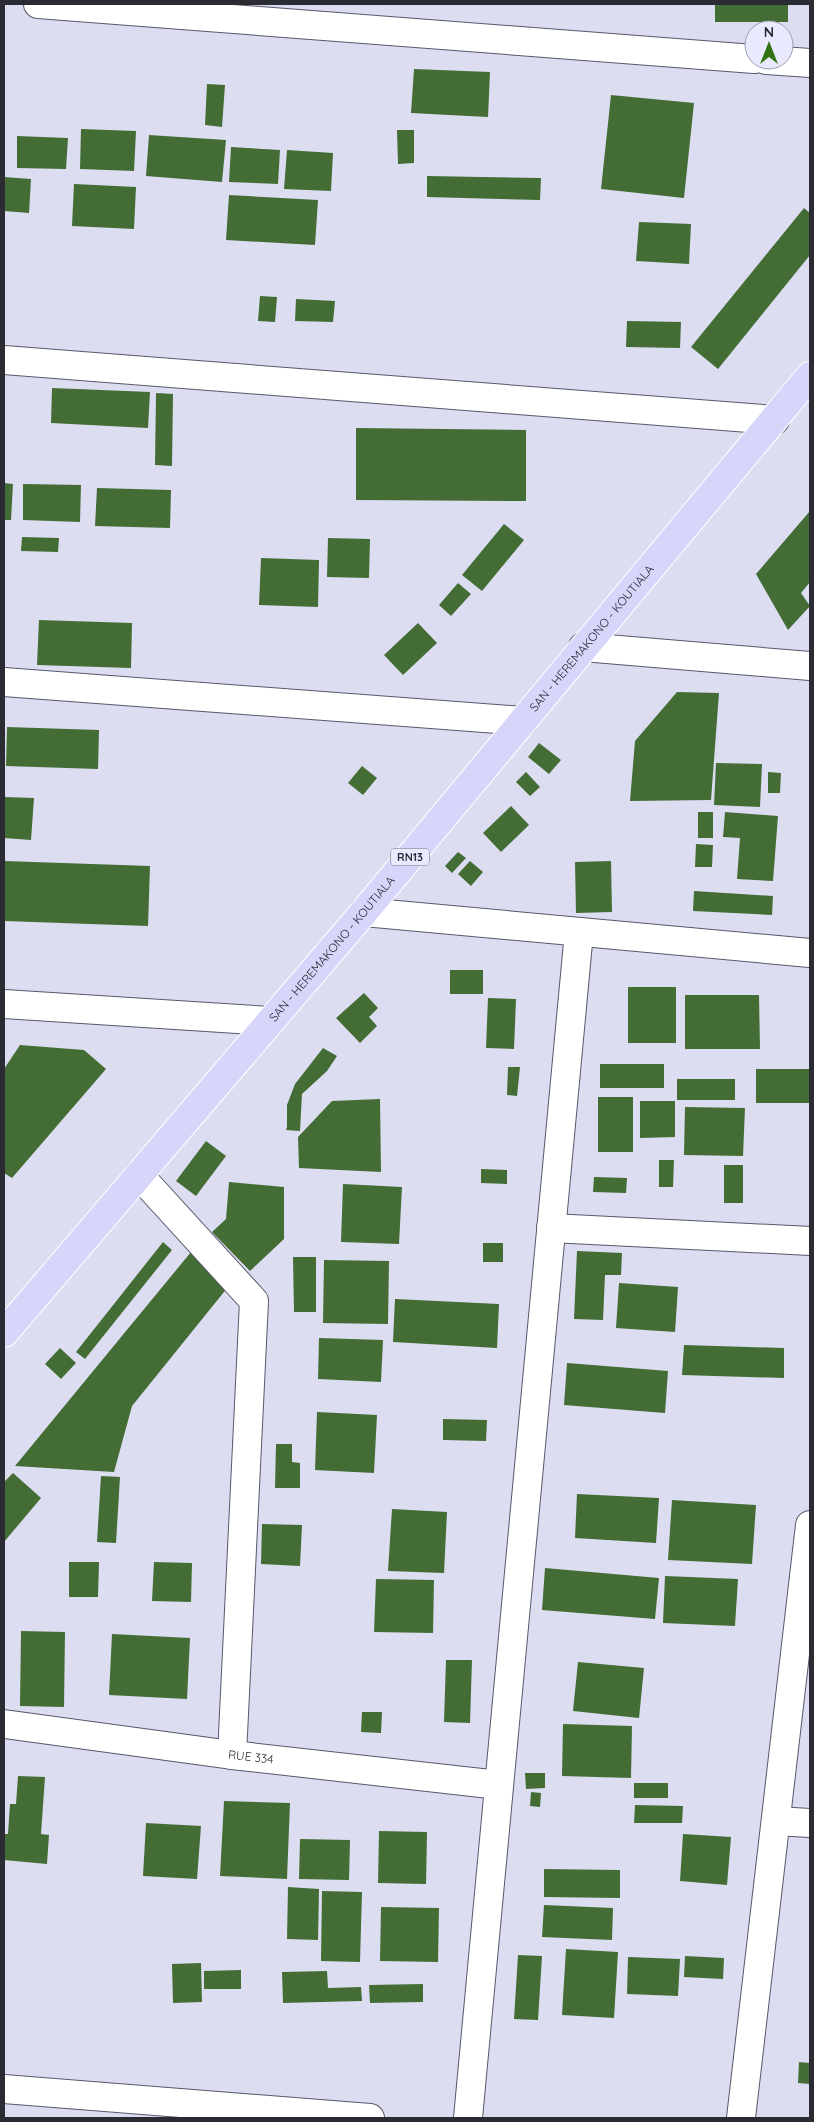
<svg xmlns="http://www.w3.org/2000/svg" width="814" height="2122" font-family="Quicksand,sans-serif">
	<rect width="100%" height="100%" fill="#dcddf1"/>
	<g fill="#446d35">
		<rect x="715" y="4" width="73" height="18"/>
		<polygon points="414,69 490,72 488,117 411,113"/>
		<polygon points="207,84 225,85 222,127 205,125"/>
		<polygon points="611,95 694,103 684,198 601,189"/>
		<polygon points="81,129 136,131 134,171 80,169"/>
		<polygon points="397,130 414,130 414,163 398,164"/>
		<polygon points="149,135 226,140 222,182 146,176"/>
		<polygon points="17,136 68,138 66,169 17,168"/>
		<polygon points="231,147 280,150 278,184 229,182"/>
		<polygon points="287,150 333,153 331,191 284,189"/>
		<polygon points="427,176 541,178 540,200 427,197"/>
		<polygon points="4,177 31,179 29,213 4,211"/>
		<polygon points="74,184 136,187 134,229 72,226"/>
		<polygon points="229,195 318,200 315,245 226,240"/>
		<polygon points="804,208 810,213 810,255 718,369 691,347"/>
		<polygon points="639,222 691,224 689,264 636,261"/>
		<polygon points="260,296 277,297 275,322 258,321"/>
		<polygon points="296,299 335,301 333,322 295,321"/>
		<polygon points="627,321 681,322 680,348 626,347"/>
		<polygon points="52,388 150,392 148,428 51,423"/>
		<polygon points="156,393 173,394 172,466 155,465"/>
		<polygon points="356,428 526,430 526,501 356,500"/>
		<polygon points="4,483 13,484 11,520 4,520"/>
		<polygon points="23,484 81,485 80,522 23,520"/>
		<polygon points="97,488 171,490 170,528 95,526"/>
		<polygon points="810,511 810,582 801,593 810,606 788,630 756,574"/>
		<polygon points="504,524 524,540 482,591 462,575"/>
		<polygon points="22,537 59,538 58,552 21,551"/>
		<polygon points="328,538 370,539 369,578 327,577"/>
		<polygon points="261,558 319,560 318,607 259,605"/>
		<polygon points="458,583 471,594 451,616 439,605"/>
		<polygon points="39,620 132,623 131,668 37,665"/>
		<polygon points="418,623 437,643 403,675 384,655"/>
		<polygon points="677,692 719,693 711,800 630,801 635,741"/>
		<polygon points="7,727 99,730 98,769 6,766"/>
		<polygon points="539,743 561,760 549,774 528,757"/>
		<polygon points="716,763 762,764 760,807 714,805"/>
		<polygon points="362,766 377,778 363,795 348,783"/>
		<polygon points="526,772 540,787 530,796 516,782"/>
		<polygon points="768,772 781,773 780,793 768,793"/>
		<polygon points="4,797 34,798 31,840 4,838"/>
		<polygon points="511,806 529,825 501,852 483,833"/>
		<rect x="698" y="812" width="15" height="26"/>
		<polygon points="725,812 778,816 773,881 737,879 740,838 723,837"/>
		<polygon points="696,844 713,845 712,867 695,867"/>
		<polygon points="458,852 466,858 452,873 445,866"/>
		<polygon points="4,861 150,866 148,926 4,921"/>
		<polygon points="470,861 483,872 471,886 458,874"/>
		<polygon points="611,861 612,912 576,913 575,862"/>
		<polygon points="694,891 773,896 772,915 693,911"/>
		<rect x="450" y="970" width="33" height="24"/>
		<rect x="628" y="987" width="48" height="56"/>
		<polygon points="364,993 378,1008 369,1017 377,1026 360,1043 336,1018"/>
		<polygon points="685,995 759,995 760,1049 685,1049"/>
		<polygon points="488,998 516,999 514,1049 486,1048"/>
		<polygon points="20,1045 84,1050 106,1069 12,1178 4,1173 4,1069"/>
		<polygon points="323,1048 337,1056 327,1071 302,1094 300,1131 286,1130 287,1127 287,1105 295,1084"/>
		<rect x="600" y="1064" width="64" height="24"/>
		<polygon points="508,1067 520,1067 517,1096 507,1095"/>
		<rect x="756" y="1069" width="54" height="34"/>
		<rect x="677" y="1079" width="58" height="21"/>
		<rect x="598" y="1097" width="35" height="55"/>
		<polygon points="380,1099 381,1172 299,1168 298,1137 332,1101"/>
		<polygon points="640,1101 675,1101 675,1137 640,1138"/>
		<polygon points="685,1107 745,1108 743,1156 684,1155"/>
		<polygon points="206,1141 226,1156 196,1196 176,1181"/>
		<polygon points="659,1160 674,1160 673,1187 659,1187"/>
		<rect x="724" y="1165" width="19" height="38"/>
		<polygon points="481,1169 507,1170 507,1184 481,1183"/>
		<polygon points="594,1177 627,1178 626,1193 593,1192"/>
		<polygon points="229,1182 284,1187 284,1239 250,1271 212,1232 226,1219"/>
		<polygon points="343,1184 402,1187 399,1244 341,1242"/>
		<polygon points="163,1242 172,1250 85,1359 76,1352"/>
		<rect x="483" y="1243" width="20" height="19"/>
		<polygon points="577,1251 622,1253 621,1275 605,1275 603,1320 574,1319"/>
		<polygon points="191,1252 228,1287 132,1406 114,1472 15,1466"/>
		<polygon points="293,1257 316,1257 316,1312 294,1312"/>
		<polygon points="324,1260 389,1261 388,1324 323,1323"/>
		<polygon points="619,1283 678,1287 675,1332 616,1328"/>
		<polygon points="395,1299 499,1304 497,1348 393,1342"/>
		<polygon points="319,1338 383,1340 381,1382 318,1379"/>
		<polygon points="684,1345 784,1348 784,1378 682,1375"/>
		<polygon points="60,1348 76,1363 61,1379 45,1364"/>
		<polygon points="567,1363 668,1371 665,1413 564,1405"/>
		<polygon points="317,1412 377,1415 374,1473 315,1470"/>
		<polygon points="443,1419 487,1420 486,1441 443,1440"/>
		<polygon points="276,1444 292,1444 292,1462 300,1463 300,1488 275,1488"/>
		<polygon points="13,1473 41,1498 4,1542 4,1482"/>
		<polygon points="101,1476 120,1477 116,1543 97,1542"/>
		<polygon points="577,1494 659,1498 656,1543 575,1538"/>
		<polygon points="672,1500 756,1505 752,1564 668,1560"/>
		<polygon points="392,1509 447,1512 444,1573 388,1571"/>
		<polygon points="262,1524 302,1525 300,1566 261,1564"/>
		<polygon points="69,1562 99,1562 98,1597 69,1597"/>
		<polygon points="154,1562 192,1563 191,1602 152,1601"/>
		<polygon points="545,1568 659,1578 655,1619 542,1610"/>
		<polygon points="665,1576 738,1579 735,1626 663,1623"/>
		<polygon points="376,1579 434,1580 433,1633 374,1632"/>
		<polygon points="21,1631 65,1632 64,1707 20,1706"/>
		<polygon points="112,1634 190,1638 187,1699 109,1695"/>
		<polygon points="446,1660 472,1660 470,1723 444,1722"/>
		<polygon points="578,1662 644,1668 639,1718 573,1711"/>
		<polygon points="362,1712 382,1712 381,1733 361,1732"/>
		<polygon points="563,1724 632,1726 631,1778 562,1776"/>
		<polygon points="525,1773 545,1773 545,1788 526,1789"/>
		<polygon points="18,1776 45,1777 41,1834 49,1835 47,1864 4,1860 4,1834 8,1834 10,1804 16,1804"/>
		<rect x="634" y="1783" width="34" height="15"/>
		<polygon points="531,1792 541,1793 540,1807 530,1806"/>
		<polygon points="224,1801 290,1803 287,1879 220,1876"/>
		<polygon points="635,1805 683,1806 682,1823 634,1823"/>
		<polygon points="146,1823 201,1826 197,1879 143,1876"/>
		<polygon points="379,1831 427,1832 426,1884 378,1883"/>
		<polygon points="683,1834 731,1837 727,1885 680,1881"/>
		<polygon points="300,1839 350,1840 349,1880 299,1879"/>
		<polygon points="544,1869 620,1870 620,1898 544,1897"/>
		<polygon points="288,1887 319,1889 318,1940 287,1939"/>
		<polygon points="322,1891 362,1892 360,1962 321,1961"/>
		<polygon points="544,1905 613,1908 612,1940 542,1937"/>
		<polygon points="381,1907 439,1908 438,1962 380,1961"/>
		<polygon points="566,1949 618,1952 614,2018 562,2015"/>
		<polygon points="518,1955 542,1956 538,2020 514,2019"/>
		<polygon points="685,1956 724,1958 723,1979 684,1977"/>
		<polygon points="628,1957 680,1959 678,1996 627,1994"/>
		<polygon points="201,1963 202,2002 173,2003 172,1964"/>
		<polygon points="241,1970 241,1989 204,1989 204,1971"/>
		<polygon points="327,1971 328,1988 361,1987 362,2001 283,2003 282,1972"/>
		<polygon points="423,1984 423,2002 370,2003 369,1985"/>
		<polygon points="799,2062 810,2063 810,2084 798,2083"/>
	</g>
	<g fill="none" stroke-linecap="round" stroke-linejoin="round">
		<defs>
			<g id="street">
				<polyline points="38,4 754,59"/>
				<polyline points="766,60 810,63"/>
				<polyline points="4,360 775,420"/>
				<polyline points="583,647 810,666"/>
				<polyline points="4,682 523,721"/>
				<polyline points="364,912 810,953"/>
				<polyline points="4,1004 270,1021"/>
				<polyline points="139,1175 254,1301 232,1755"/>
				<polyline points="551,1228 810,1241"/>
				<path id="s1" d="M 4,1724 L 232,1755 L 499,1785"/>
				<polyline points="776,1821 810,1823"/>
				<polyline points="4,2089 370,2118"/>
				<polyline points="468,2118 579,932"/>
				<polyline points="741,2118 810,1525"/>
			</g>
			<g id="primary">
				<path id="s2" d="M 4,1333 L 364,912 L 810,376"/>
			</g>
		</defs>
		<use href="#street" stroke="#57586a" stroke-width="30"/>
		<use href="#primary" stroke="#fff" stroke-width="30"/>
		<use href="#street" stroke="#fff" stroke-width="28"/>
		<use href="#primary" stroke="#d5d6fa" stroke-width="28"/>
	</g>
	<g text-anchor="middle" stroke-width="5" stroke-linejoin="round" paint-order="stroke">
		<rect fill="#e9eaff" stroke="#646570" stroke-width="1" x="391" y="848.5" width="38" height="17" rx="4"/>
		<g font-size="11" font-weight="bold" fill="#2b2c33">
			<text x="410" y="861">RN13</text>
		</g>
		<g font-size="12" fill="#2b2c33" stroke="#e9eaff">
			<text dy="4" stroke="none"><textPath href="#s2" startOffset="910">SAN - HEREMAKONO - KOUTIALA</textPath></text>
			<text dy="4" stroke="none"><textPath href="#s2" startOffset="505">SAN - HEREMAKONO - KOUTIALA</textPath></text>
			<text dy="4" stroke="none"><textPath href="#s1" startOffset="249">RUE 334</textPath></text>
		</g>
	</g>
	<rect width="814" height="2122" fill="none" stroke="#2b2c33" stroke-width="10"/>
	<g transform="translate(769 45)"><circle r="24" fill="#e9eaff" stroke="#9d9ead"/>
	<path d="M0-4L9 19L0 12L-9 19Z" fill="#31730e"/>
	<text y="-8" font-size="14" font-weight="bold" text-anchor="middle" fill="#2b2c33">N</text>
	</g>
</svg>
